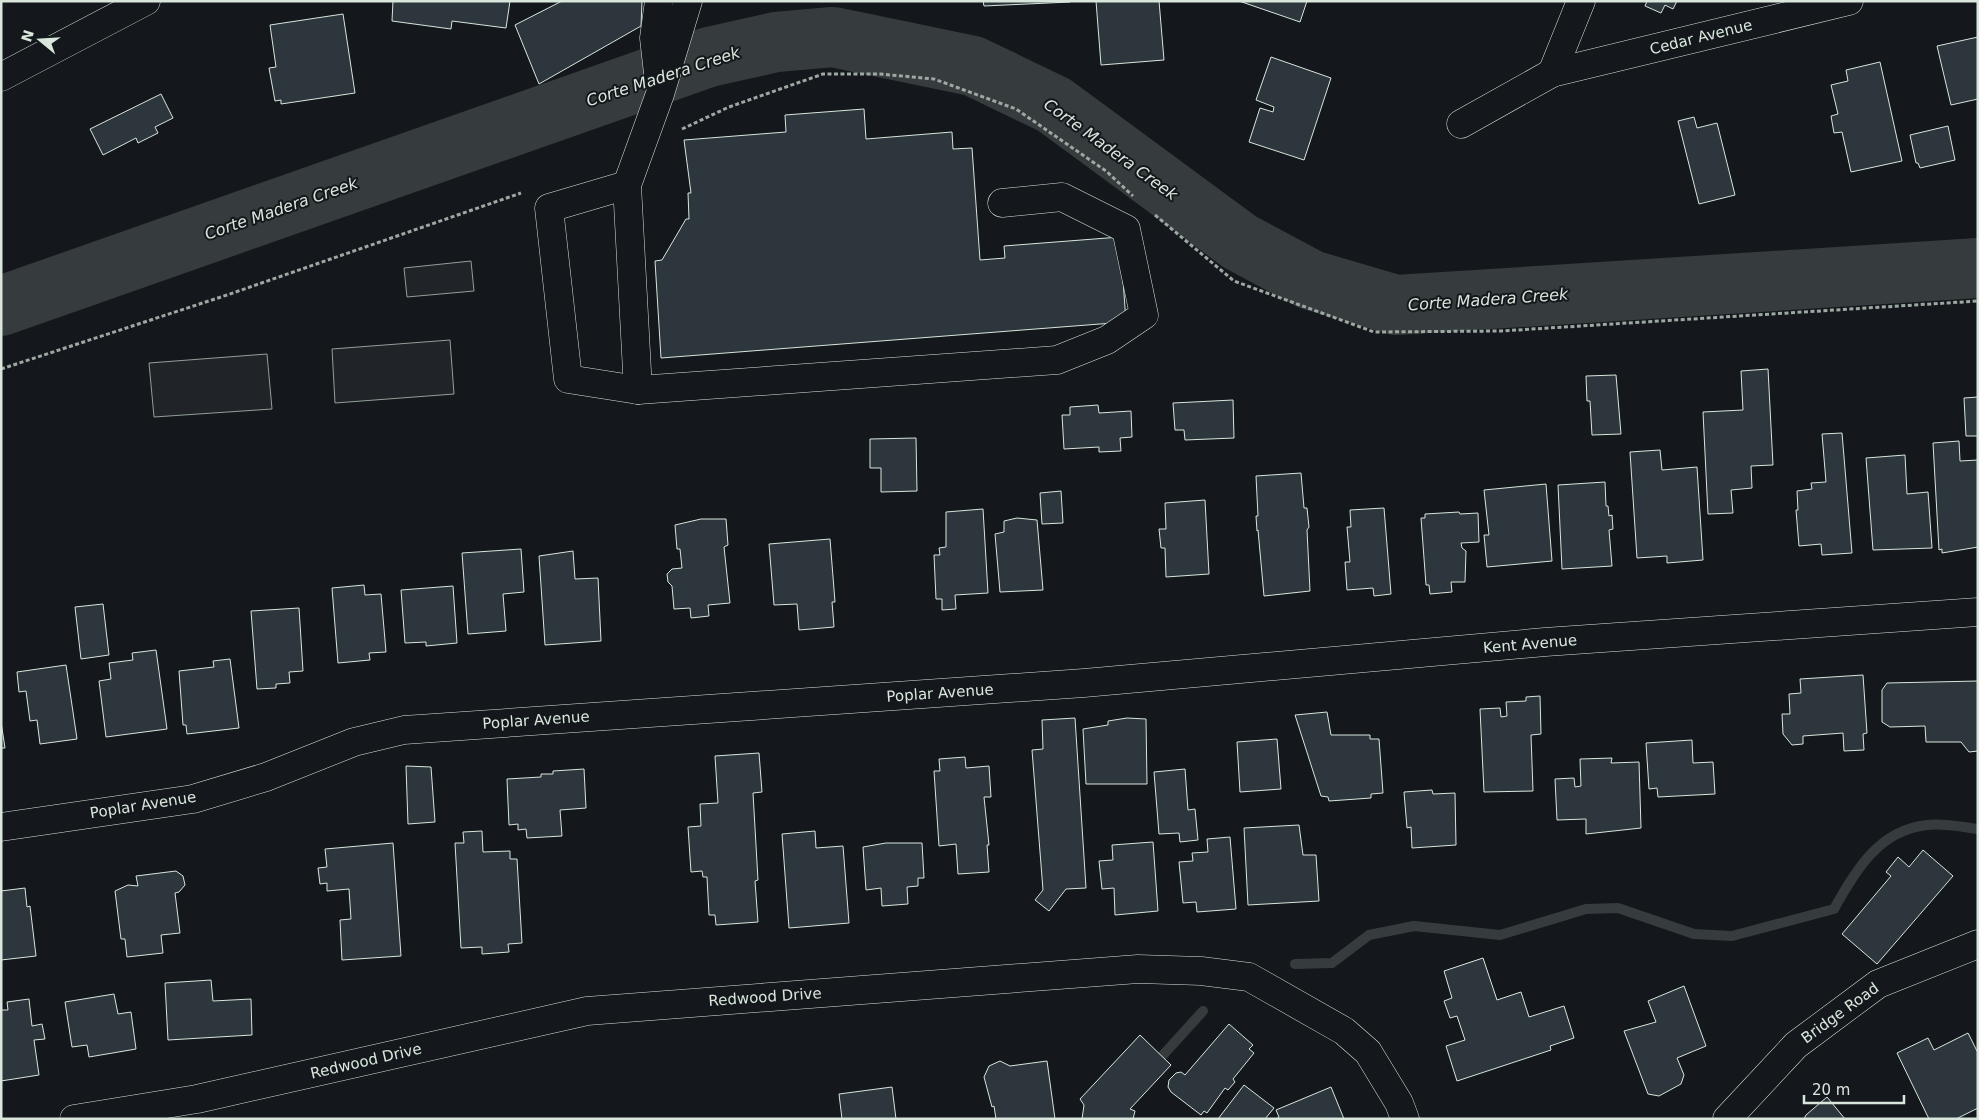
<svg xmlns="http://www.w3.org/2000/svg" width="1979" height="1120" font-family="'DejaVu Sans',sans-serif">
	<rect width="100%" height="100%" fill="#14181c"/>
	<g fill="#202428" stroke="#939e99">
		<polygon points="471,261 474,291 407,297 404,268"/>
		<polygon points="450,340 454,394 335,403 332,349"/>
		<polygon points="267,354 272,409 154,417 149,363"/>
	</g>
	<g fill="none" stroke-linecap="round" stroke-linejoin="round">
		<g stroke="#363b3e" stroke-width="10">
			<path d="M 1295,964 L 1332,963 L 1369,935 L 1414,926 L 1500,935 L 1586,909 L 1618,908 L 1694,934 L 1732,936 L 1834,909 C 1855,871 1879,830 1927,825 C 1943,823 1962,827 1978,829"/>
			<polyline points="1154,1065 1203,1011"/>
		</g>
		<polyline stroke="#363b3e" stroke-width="60" points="1,306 709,57 776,42 833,37 973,66 1054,105 1240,242 1311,280 1396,305 1978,268"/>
	</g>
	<g fill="#2c363c" stroke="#d8e6dc">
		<polygon points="393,1 510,1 506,28 452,21 451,29 392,21"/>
		<polygon points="562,1 642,1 641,26 539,84 515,25"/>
		<polygon points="983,1 1070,1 1070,2 984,6"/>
		<polygon points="1096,1 1159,1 1164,60 1101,65"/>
		<polygon points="1239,1 1307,1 1300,22"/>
		<polygon points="1647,1 1677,1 1673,9 1665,5 1661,13 1645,6"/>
		<polygon points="343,14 355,93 281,104 281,100 275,101 269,68 276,67 270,25"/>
		<polygon points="1978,37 1978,99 1951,105 1937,46"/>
		<polygon points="1271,57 1331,78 1304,160 1249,142 1260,108 1273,112 1274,107 1256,100"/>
		<polygon points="1880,62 1902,161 1851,172 1842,132 1834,133 1831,116 1838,114 1831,85 1848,81 1846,70"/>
		<polygon points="161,94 173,118 155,127 158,133 138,143 136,138 103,155 90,129"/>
		<polygon points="864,109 866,139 952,132 953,149 972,148 980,260 1005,258 1004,246 1120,237 1126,322 661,358 655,261 662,260 686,219 689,219 688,193 691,193 684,140 786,132 785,115"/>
		<polygon points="1694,117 1697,128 1717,123 1735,195 1699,204 1678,121"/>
		<polygon points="1948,126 1955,160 1920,168 1918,163 1916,163 1910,135"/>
		<polygon points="1768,369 1773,465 1751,466 1752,488 1731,490 1733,513 1708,514 1703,412 1743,410 1741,371"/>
		<polygon points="1616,375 1621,434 1592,435 1590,401 1587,401 1586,376"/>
		<polygon points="1978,397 1978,436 1966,436 1964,398"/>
		<polygon points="1233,400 1234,438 1185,440 1184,430 1175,430 1173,403"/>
		<polygon points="1098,405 1099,413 1131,411 1132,437 1120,438 1121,451 1099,452 1099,447 1064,449 1062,415 1070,415 1070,407"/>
		<polygon points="1842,433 1852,553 1822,555 1821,544 1799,546 1796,510 1798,510 1797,491 1812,489 1811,483 1826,482 1822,434"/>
		<polygon points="916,438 917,491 881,492 881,468 870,468 870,439"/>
		<polygon points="1959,441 1960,461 1978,460 1978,547 1942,553 1942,549 1939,550 1933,443"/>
		<polygon points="1660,450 1662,470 1697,467 1703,560 1667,563 1667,556 1637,558 1630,452"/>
		<polygon points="1905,455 1907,494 1928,492 1932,548 1873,550 1866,458"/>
		<polygon points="1301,473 1304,508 1307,508 1309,527 1307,530 1310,591 1264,596 1258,530 1257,531 1256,516 1258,516 1256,476"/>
		<polygon points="1605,482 1606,506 1608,506 1609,516 1612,515 1613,529 1609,530 1612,566 1562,569 1558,485"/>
		<polygon points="1546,484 1552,561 1487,567 1484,535 1489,535 1484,490"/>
		<polygon points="1061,491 1063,523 1042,524 1040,493"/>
		<polygon points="1205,500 1209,574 1166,577 1165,548 1161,548 1159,529 1166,529 1165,503"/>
		<polygon points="1384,508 1391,594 1374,596 1373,588 1347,590 1345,562 1350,562 1347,527 1351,527 1350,510"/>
		<polygon points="983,509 988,593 955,595 956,609 942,610 942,599 936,599 934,555 940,555 939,548 946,547 946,512"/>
		<polygon points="1459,512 1460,514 1478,513 1479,542 1461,543 1462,548 1466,551 1465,582 1451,582 1452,592 1430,594 1429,585 1426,585 1421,518 1425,518 1425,514"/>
		<polygon points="1017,518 1037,520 1043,590 1000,592 995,534 1004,532 1004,521"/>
		<polygon points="701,519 726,519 728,545 724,547 730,603 708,605 709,616 691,618 690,608 674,609 672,586 668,582 667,574 672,569 682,568 680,549 677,549 675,525"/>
		<polygon points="830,539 835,602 832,602 834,627 799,630 797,604 774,605 769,544"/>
		<polygon points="521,549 524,592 503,594 506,631 468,634 462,553"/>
		<polygon points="573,551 575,579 598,578 601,641 545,645 539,556"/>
		<polygon points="364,585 365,595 381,594 386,652 369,653 370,660 338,663 332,588"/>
		<polygon points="453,586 457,643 426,646 426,642 405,643 401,590"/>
		<polygon points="103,604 109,655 81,659 75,607"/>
		<polygon points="299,608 303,671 289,672 290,683 276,684 276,688 257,689 251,611"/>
		<polygon points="156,650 167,729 106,737 99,681 111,679 109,663 133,660 132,653"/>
		<polygon points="230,659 239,728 187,734 186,725 183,725 179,671 214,667 213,661"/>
		<polygon points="66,665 77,739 40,744 37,720 30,721 26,691 19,692 17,672"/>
		<polygon points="1863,675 1867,733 1863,734 1864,750 1844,751 1843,733 1803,736 1803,744 1792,745 1783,734 1782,714 1790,714 1789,694 1801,693 1800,679"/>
		<polygon points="1978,681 1978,751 1969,752 1961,742 1926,742 1925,726 1890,727 1882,722 1882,690 1887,683"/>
		<polygon points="1540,696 1541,734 1531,735 1533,791 1484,792 1480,709 1500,708 1501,717 1507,716 1506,702 1526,701 1526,697"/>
		<polygon points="1327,712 1331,735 1370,735 1370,739 1379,739 1383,793 1371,794 1371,798 1329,801 1328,797 1321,796 1295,715"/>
		<polygon points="1075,718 1086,888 1066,889 1049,911 1035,900 1043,890 1032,750 1043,749 1042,720"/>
		<polygon points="1127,718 1146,719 1147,784 1086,784 1083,729 1108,725 1108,721"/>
		<polygon points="1,722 5,748 1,748"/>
		<polygon points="1277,739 1281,789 1240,792 1237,742"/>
		<polygon points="1692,740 1693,763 1713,762 1715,794 1658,797 1657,788 1649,789 1646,743"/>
		<polygon points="759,753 762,792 753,793 758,880 755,881 758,922 716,925 715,915 709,915 707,877 703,877 702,871 691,872 688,827 701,826 700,804 718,803 715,756"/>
		<polygon points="965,757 966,768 989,766 991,797 984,797 989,845 987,845 989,872 958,874 956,844 939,846 934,771 940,771 939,759"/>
		<polygon points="1612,758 1611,763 1639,762 1641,828 1586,834 1586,819 1557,820 1555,779 1574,778 1575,787 1581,786 1580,759"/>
		<polygon points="406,766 431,767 435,822 408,824"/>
		<polygon points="584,769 586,808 560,810 562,836 527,838 526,829 518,830 518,824 509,825 507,779 541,777 541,774 553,774 553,771"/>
		<polygon points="1185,769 1188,810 1195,809 1198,840 1180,842 1179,833 1159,834 1154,772"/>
		<polygon points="1432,790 1433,794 1455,793 1456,845 1412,848 1411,827 1407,828 1404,792"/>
		<polygon points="1299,825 1303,855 1316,855 1319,901 1248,905 1244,828"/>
		<polygon points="482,831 483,852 510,851 510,859 517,859 522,943 508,944 509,952 482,954 482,947 461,948 455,843 464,843 463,832"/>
		<polygon points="815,831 816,848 843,846 849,923 789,928 782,834"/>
		<polygon points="1230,837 1236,909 1197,912 1196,902 1183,903 1179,862 1193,861 1192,853 1208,852 1207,839"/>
		<polygon points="1153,842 1158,911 1115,915 1114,888 1102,889 1099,861 1113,860 1112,845"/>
		<polygon points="393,843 401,956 342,960 340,920 351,919 349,889 327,891 327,883 320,884 318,868 327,867 325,849"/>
		<polygon points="886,843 922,843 924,878 918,878 918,886 907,887 908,904 882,906 881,888 866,890 863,847"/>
		<polygon points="1923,850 1953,876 1877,964 1842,934 1891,876 1886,872 1898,857 1909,867"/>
		<polygon points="176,871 183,876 185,885 179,892 175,893 180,933 161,935 163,953 127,957 125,939 121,939 115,891 128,885 138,886 136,876"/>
		<polygon points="25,888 27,907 30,906 36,956 1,960 1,891"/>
		<polygon points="1483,958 1497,1000 1521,992 1529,1017 1564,1006 1574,1038 1550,1046 1551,1050 1457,1081 1446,1046 1465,1040 1457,1016 1450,1018 1444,1001 1452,998 1444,971"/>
		<polygon points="211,980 213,1001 251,999 252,1035 168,1040 165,983"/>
		<polygon points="1684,986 1706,1046 1677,1058 1684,1075 1681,1084 1659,1096 1648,1094 1624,1031 1656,1022 1648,1001"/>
		<polygon points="114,994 118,1014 131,1012 136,1049 89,1057 87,1045 72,1047 65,1002"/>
		<polygon points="29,999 32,1026 42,1024 45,1039 34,1040 39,1075 1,1081 1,1010 8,1010 7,1002"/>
		<polygon points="1229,1024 1253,1045 1249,1049 1254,1053 1233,1079 1235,1082 1228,1090 1225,1088 1207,1113 1204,1111 1201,1115 1171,1092 1168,1087 1169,1080 1176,1073 1181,1072 1185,1075"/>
		<polygon points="1968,1033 1978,1053 1978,1108 1956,1119 1929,1119 1897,1053 1928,1038 1934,1050"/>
		<polygon points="1140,1035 1171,1065 1130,1109 1135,1111 1133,1119 1082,1119 1084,1105 1080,1099"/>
		<polygon points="1000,1061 1010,1066 1047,1061 1055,1119 996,1119 994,1106 992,1107 984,1077 989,1066"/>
		<polygon points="1244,1085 1274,1108 1265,1119 1218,1119"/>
		<polygon points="892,1087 896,1119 842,1119 839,1094"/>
		<polygon points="1331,1087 1344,1119 1276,1119 1279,1117 1276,1110"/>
		<polygon points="1827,1097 1845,1119 1804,1119 1806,1115"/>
	</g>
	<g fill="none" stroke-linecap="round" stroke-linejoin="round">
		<defs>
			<g id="minor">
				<polyline points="659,1 654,38 659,82"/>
				<polyline points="1552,73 1581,1"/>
				<polyline points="1461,124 1552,73 1849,1"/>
				<polyline points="627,185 549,208 568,379 638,390 1057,360 1107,340 1144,315 1126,229 1062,197 1002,203"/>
				<polyline points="638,390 627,185 660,94 688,1"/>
				<polyline points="1,827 193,799 266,777 354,742 404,730 1084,683 1545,642 1978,612"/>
				<polyline points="74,1119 197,1099 587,1011 1138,969 1201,971 1249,977 1344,1031 1368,1052 1399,1103 1405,1119"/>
				<polyline points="1727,1119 1796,1045 1878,984 1978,944"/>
			</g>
			<polyline id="major" points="1,77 146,1"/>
		</defs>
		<use href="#minor" stroke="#d8e6dc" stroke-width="29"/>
		<use href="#major" stroke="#d8e6dc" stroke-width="29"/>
		<g stroke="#9da8a2" stroke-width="3" stroke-dasharray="4 2.5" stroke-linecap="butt">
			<polyline points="682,129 729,107 823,74 880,74 934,79 1016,109 1106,171 1133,196"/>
			<polyline points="1155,215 1234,281 1374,332 1501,331 1978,301"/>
			<polyline points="1,369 227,295 521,193"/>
		</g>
		<use href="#minor" stroke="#14181c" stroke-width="28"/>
		<use href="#major" stroke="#14181c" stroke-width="28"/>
	</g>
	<g text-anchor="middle" stroke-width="4" stroke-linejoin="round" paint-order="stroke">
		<g font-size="15" fill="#d8e6dc" stroke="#14181c">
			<text transform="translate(1701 37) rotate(-14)" y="5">Cedar Avenue</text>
			<text transform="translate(1530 644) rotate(-5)" y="5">Kent Avenue</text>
			<text transform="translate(940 693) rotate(-4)" y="5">Poplar Avenue</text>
			<text transform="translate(536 720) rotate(-4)" y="5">Poplar Avenue</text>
			<text transform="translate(143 805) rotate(-9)" y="5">Poplar Avenue</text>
			<text transform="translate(765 997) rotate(-4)" y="5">Redwood Drive</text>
			<text transform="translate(1840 1013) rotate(-36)" y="5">Bridge Road</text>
			<text transform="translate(366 1061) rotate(-13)" y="5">Redwood Drive</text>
		</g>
		<g font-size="16" font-style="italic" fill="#d8e6dc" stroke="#14181c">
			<text transform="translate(663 76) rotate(-18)" y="6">Corte Madera Creek</text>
			<text transform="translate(1111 149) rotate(36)" y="6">Corte Madera Creek</text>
			<text transform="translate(281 208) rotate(-19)" y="6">Corte Madera Creek</text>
			<text transform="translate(1488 299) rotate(-4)" y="6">Corte Madera Creek</text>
		</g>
	</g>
	<rect width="1979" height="1120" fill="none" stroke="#d8e6dc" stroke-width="5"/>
	<g transform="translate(40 40) rotate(288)" stroke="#14181c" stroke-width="4" paint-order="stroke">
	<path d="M0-4L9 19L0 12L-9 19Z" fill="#d8e6dc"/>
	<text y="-8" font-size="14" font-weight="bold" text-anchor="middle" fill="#d8e6dc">N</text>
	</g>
	<path d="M1804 1095v8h100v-8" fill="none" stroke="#d8e6dc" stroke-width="2.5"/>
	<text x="1812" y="1095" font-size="15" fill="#d8e6dc" stroke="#14181c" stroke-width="4" paint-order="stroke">20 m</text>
</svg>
